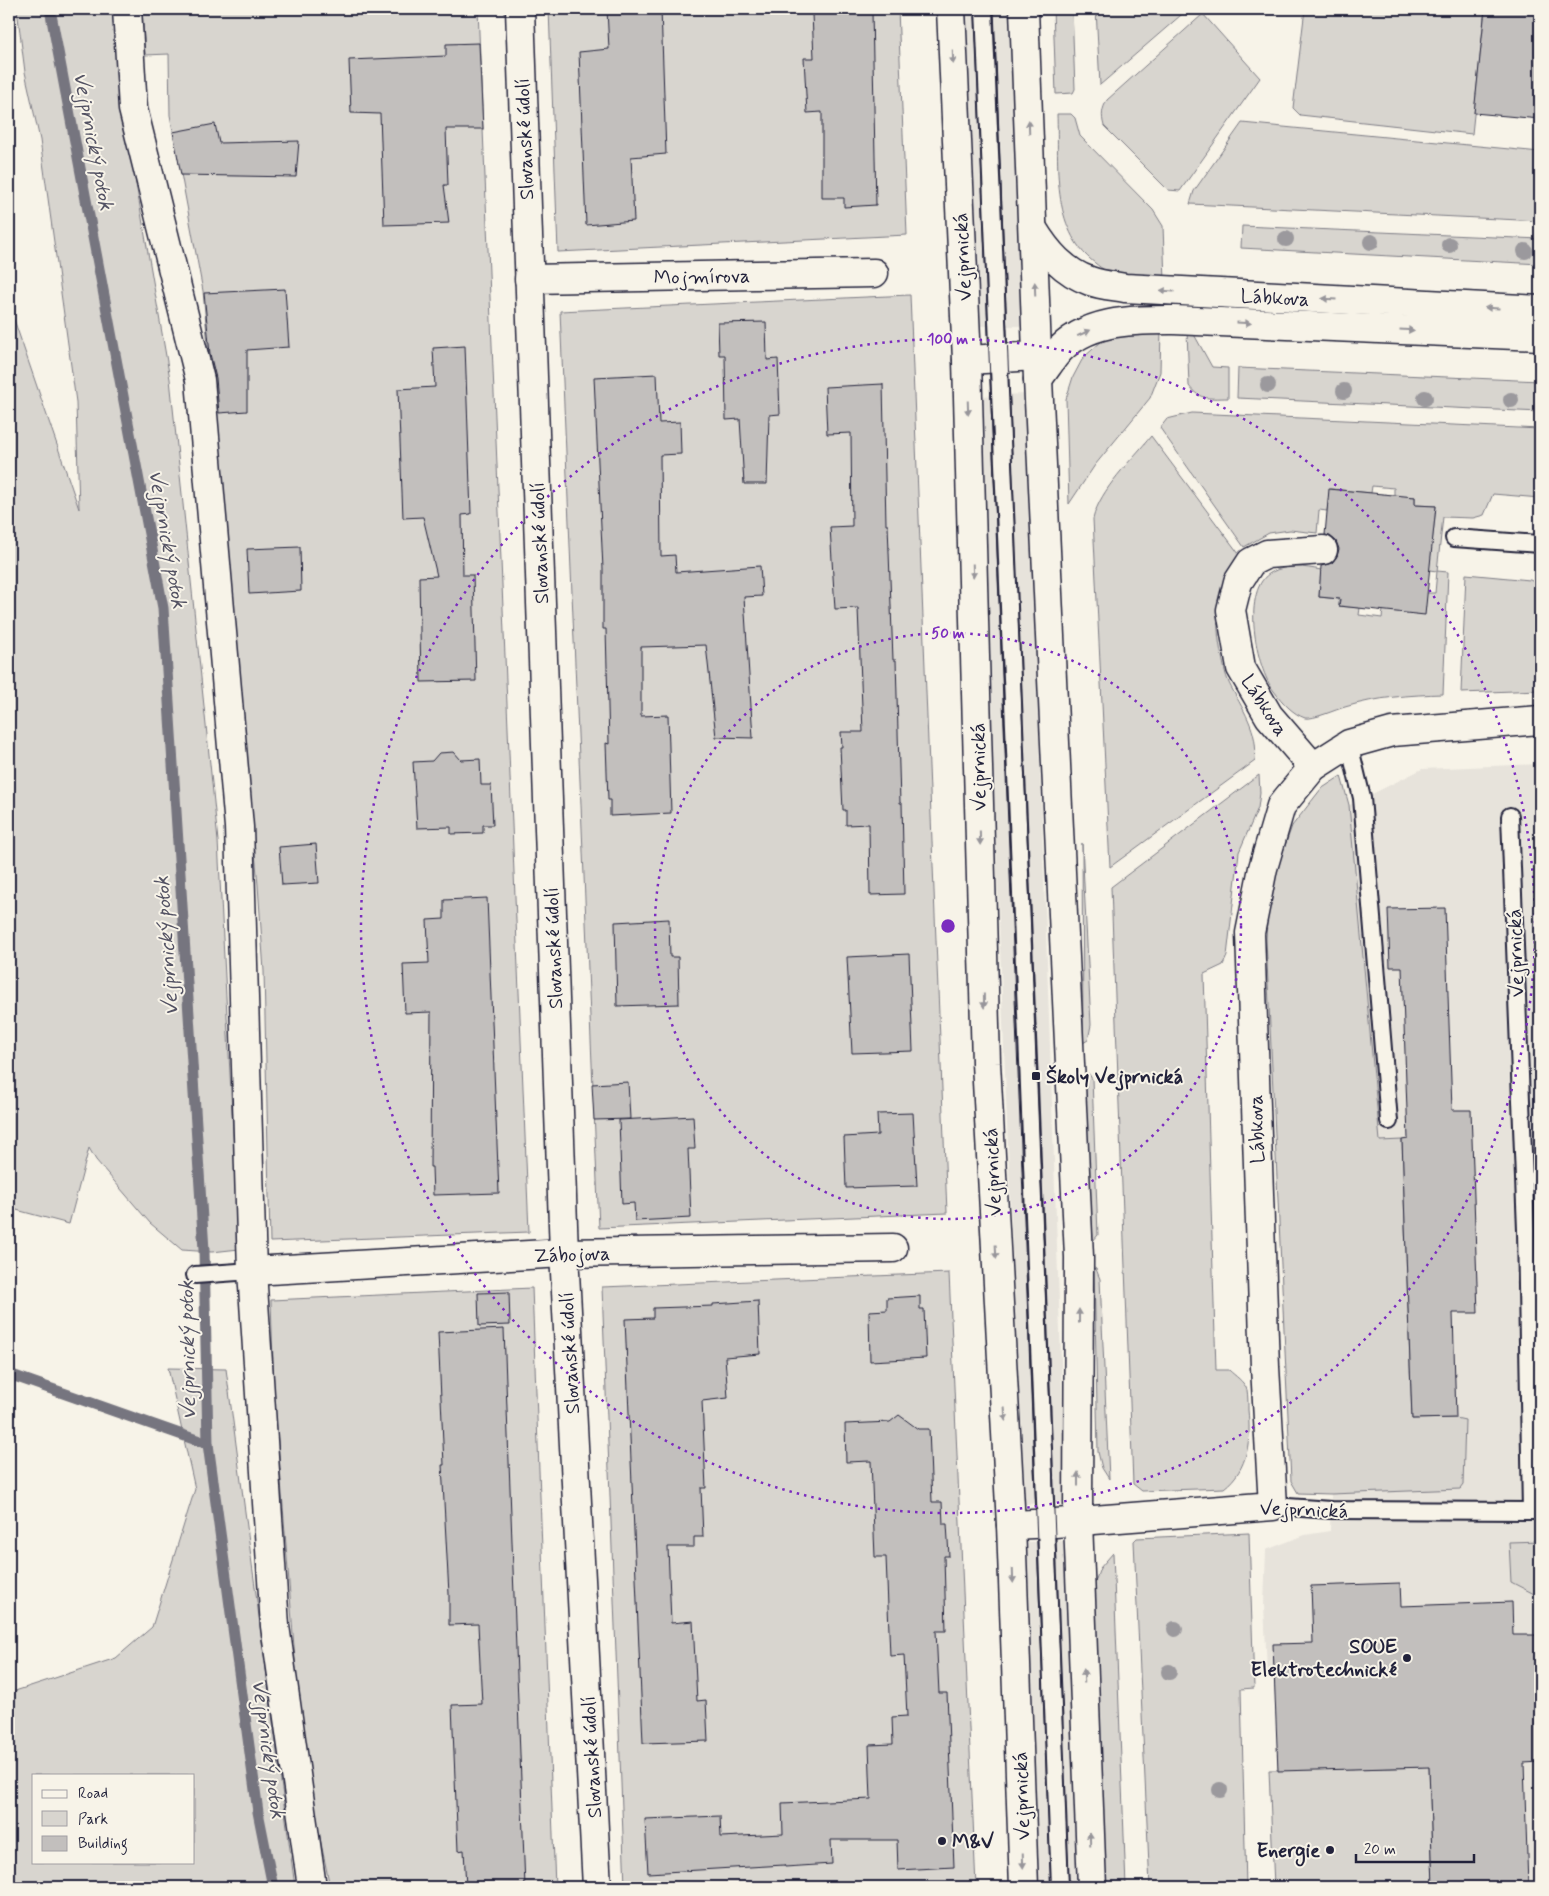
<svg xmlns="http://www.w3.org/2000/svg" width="1549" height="1896" font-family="Mynerve,sans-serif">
	<rect width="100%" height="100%" fill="#f7f3e8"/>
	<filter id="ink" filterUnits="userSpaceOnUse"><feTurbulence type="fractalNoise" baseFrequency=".02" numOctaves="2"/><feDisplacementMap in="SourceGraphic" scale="10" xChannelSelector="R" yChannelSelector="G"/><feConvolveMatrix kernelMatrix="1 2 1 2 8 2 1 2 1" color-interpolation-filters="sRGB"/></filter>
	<g filter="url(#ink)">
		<g fill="#e7e3db">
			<polygon points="962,9 1010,9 1025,326 976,326"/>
			<polygon points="1027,394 1066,1502 1025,1504 1013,1272 978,396"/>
			<polygon points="1540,764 1540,1887 1433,1887 1429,1765 1421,1767 1278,1771 1275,1672 1267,1671 1264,1605 1266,1550 1305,1535 1330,1531 1331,1494 1314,823 1422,769"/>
			<polygon points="1068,1541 1081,1887 1039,1887 1025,1542"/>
		</g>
		<g fill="#d8d5cf" stroke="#7d7c85" fill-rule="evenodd">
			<polygon points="17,9 114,9 120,92 170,379 218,841 239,1249 212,1252 182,1250 150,1223 96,1160 89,1148 69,1224 9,1208 9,305 79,509 76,402 40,140 25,72"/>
			<polygon points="142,9 478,9 529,1232 270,1242 264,971 258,885 203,291 170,115 169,54 145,55"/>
			<polygon points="549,9 898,9 907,235 558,252"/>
			<polygon points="1053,9 1072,9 1075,89 1073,93 1056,94"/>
			<polygon points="1096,9 1188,9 1100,85"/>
			<polygon points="1305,9 1485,9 1472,134 1300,115 1293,108"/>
			<path d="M 1203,14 L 1260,78 L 1180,191 L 1168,190 L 1104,126 C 1101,115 1102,109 1107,100 Z"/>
			<path d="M 1057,114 L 1071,114 L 1075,118 L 1080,136 L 1153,210 L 1163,226 L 1165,281 C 1150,279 1134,279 1119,276 C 1110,274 1102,269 1095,263 C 1050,229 1059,164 1057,114 Z"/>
			<polygon points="1242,123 1540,152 1540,221 1190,204 1194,191"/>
			<polygon points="1242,226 1540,239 1540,264 1241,248"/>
			<polygon points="910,295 947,1213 599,1228 560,311"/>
			<polygon points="1161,329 1160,372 1150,398 1095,465 1069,504 1066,399 1073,377 1083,358 1102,341 1120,334"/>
			<path d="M 1191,329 L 1212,367 L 1228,368 L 1228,398 C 1211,398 1200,401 1189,386 L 1187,330 Z"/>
			<polygon points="1238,368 1540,381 1540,412 1237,398"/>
			<path d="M 1192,413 L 1540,429 L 1540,498 L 1493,494 L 1484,515 L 1473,518 L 1443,517 L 1437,571 L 1448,572 L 1443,694 C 1410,695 1377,697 1345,707 C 1337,709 1313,720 1305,718 C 1293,714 1282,702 1274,691 C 1256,669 1240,588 1272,572 C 1287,564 1305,567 1321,570 L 1319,597 L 1339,599 L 1339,606 L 1360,608 L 1359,615 L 1382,618 L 1383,610 L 1427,593 L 1435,593 L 1437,571 L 1429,570 L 1436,506 L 1415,505 L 1415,497 L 1394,496 L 1394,488 L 1372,486 L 1371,493 L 1330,489 L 1327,511 L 1319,510 L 1317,533 L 1290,530 L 1269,533 L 1244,547 L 1160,428 L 1167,419 Z"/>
			<path d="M 1151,436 L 1239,554 C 1218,586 1213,619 1222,657 C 1224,665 1225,675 1229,683 C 1242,709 1259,730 1255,761 L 1110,867 L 1093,519 C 1100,489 1132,460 1151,436 Z"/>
			<polygon points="1466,574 1530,580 1540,585 1540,690 1461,693"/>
			<path d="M 1259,775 L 1260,793 L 1258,808 L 1239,852 L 1227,956 L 1223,965 L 1204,974 L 1216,1370 L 1229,1370 C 1235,1376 1244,1381 1247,1390 C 1248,1396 1248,1404 1248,1410 C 1251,1438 1249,1469 1224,1488 L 1142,1491 L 1133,1484 L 1111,887 Z"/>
			<polygon points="1341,776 1349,805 1380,1141 1402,1140 1412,1419 1456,1418 1465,1420 1463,1485 1460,1489 1331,1494 1298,1493 1291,1481 1266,939 1268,905 1276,871 1292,826 1321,789"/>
			<polygon points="1082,843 1091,1025 1088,1040 1083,1043"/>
			<polygon points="1084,1073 1089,1074 1092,1079 1098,1235 1093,1241"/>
			<polygon points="1094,1268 1096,1269 1100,1279 1109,1479 1102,1468 1098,1452"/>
			<polygon points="949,1273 976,1887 625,1887 602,1287"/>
			<polygon points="532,1288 555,1887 330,1887 305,1765 296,1672 274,1392 271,1300"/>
			<path d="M 168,1368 L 226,1369 L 295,1887 L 9,1887 L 9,1693 L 116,1658 L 152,1627 L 195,1489 ZM 34,1775 L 194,1775 L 194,1862 L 34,1862 Z"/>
			<polygon points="1249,1533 1254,1688 1241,1689 1246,1887 1150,1887 1134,1541 1137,1538"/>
			<polygon points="1540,1541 1540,1597 1511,1582 1509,1542"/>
			<polygon points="1113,1553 1126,1887 1106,1887 1094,1585 1100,1568"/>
			<polygon points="1429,1765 1433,1887 1274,1887 1269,1770 1389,1768 1421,1767"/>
		</g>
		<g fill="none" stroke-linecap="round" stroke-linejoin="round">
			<g stroke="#76747f" stroke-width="11">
				<polyline points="50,9 163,608 204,1250 208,1444 258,1812 273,1887"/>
				<polyline points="9,1374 208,1444"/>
			</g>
		</g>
		<g fill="#c2bfbd" stroke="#22223b">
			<polygon points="607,9 661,9 666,154 631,157 634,221 586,225 579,52 609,49"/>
			<polygon points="1485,9 1540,9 1540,119 1474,113"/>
			<polygon points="872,12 876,205 844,207 844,198 822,198 822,112 807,113 804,58 814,58 812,14"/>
			<polygon points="479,43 483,129 446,129 448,185 444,185 449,223 384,225 380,114 351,113 349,60 446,56 446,44"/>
			<polygon points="215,124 219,143 299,141 296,177 181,175 173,132"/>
			<polygon points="285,289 289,347 247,350 247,411 219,413 216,378 210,354 204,293"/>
			<polygon points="766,322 767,360 778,359 780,414 769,415 767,484 744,484 740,419 726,420 725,355 719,355 718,323"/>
			<polygon points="465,346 471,514 462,515 463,575 473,575 476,681 421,682 419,577 437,576 423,517 403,518 398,389 435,387 433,348"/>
			<polygon points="657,374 659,423 680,422 681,454 660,455 661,556 675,555 676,572 760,566 762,596 744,597 753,738 716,737 706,645 641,647 641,716 668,715 671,813 610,816 610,800 608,800 606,743 609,744 606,629 603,629 603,569 594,377"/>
			<polygon points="883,384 886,525 888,525 893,660 896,660 900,803 902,803 904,894 870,895 869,824 846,825 846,810 843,810 840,747 842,747 841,732 863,732 858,608 835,609 830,527 852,526 851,433 827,434 825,387"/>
			<polygon points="1329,489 1415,497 1415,505 1436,506 1425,615 1339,606 1340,599 1319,597 1321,566 1332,563 1337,556 1339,549 1336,541 1330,536 1325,535"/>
			<polygon points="300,547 301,591 249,594 247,549"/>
			<polygon points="454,752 461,760 480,759 481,785 491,785 493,825 483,825 483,833 451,834 451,827 417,828 413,762 432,761 439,753"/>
			<polygon points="316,844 319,883 282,885 279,847"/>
			<polygon points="487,898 499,1193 433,1195 432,1167 430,1167 431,1012 405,1013 403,964 429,963 427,920 444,919 444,900"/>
			<polygon points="1445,908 1452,1110 1471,1110 1478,1313 1453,1313 1456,1418 1412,1419 1402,1140 1408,1139 1402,967 1390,967 1388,909"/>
			<polygon points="669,919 670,957 678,957 679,1004 617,1006 615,922"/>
			<polygon points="909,954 913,1051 852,1053 847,957"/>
			<polygon points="628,1082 630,1119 594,1120 592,1084"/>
			<polygon points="913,1113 917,1186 846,1188 844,1137 878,1135 877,1114"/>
			<polygon points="693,1116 695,1149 688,1149 691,1218 635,1221 634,1203 622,1204 619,1120"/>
			<polygon points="509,1292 510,1325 479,1326 478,1293"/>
			<polygon points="920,1296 920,1309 924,1309 926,1358 870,1361 869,1311 887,1310 887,1298"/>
			<polygon points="758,1301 760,1354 725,1357 728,1398 702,1401 706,1488 701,1488 703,1537 694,1537 694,1547 668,1547 671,1623 693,1621 697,1701 706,1700 708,1741 643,1743 625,1319 653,1318 653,1308 713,1306 713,1304"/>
			<polygon points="504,1329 525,1887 466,1887 464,1850 458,1851 452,1705 482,1704 478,1624 449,1625 449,1594 442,1465 444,1465 438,1332"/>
			<polygon points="899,1415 918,1429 929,1429 932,1502 942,1502 943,1524 947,1524 949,1556 944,1556 946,1631 936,1631 939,1693 947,1693 954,1867 898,1870 897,1840 831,1840 832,1864 785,1867 784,1865 648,1873 645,1819 720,1816 721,1837 783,1834 782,1803 871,1799 869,1745 893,1744 892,1717 907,1716 904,1655 890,1656 886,1557 875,1557 871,1461 846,1462 845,1424 890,1422"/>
			<polygon points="1400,1583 1401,1606 1512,1602 1513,1635 1540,1635 1540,1762 1524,1763 1528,1887 1433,1887 1429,1767 1278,1771 1273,1644 1313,1643 1311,1586"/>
		</g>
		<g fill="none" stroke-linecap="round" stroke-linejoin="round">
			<defs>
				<g id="service">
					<polyline points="984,9 1028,1061 1060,1887"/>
					<polyline points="1454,538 1540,544"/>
					<polyline points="1349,744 1362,798 1389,1121"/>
					<polyline points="1510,816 1526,1230 1531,1511"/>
					<polyline points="195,1275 252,1271"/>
					<polyline points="1273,1506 1331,1510 1540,1511"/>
				</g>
				<g id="minor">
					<polyline points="127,9 133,109 200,380 239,827 252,1271 275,1626 312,1887"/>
					<polyline points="520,9 564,1253 597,1887"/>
					<polyline points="529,279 874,273"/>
					<polyline points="967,360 1038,356 1057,353"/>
					<polyline points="1313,767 1269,716 1241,668 1231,610 1238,582 1251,562 1267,554 1323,550"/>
					<polyline points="252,1271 564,1253 893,1248"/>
					<polyline points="1011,1525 1055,1523 1273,1506 1265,1367 1250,933 1263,868 1281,806 1313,767 1349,744 1392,732 1540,720"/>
				</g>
				<g id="tertiary">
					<path d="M 1033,229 C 1047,252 1064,272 1090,281 C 1101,285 1114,286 1125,288 L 1540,310"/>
					<path d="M 1038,379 C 1044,371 1050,362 1056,354 C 1085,319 1133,320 1174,320 L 1540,336"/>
				</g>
				<g id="secondary">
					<polyline points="951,9 967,360 986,1063 1011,1525 1024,1887"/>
					<polyline points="1024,9 1038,379 1079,1257 1078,1521 1092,1887"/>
				</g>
			</defs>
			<use href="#service" stroke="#22223b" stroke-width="20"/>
			<use href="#minor" stroke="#22223b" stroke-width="31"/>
			<use href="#tertiary" stroke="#22223b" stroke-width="31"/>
			<use href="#secondary" stroke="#22223b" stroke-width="31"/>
			<use href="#service" stroke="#f7f3e8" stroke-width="16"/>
			<use href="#minor" stroke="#f7f3e8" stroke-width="28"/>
			<use href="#tertiary" stroke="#f7f3e8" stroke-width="28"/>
			<use href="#secondary" stroke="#f7f3e8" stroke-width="28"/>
			<g stroke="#22223b" stroke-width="1">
				<polyline points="975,9 1051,1887"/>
				<polyline points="994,9 1069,1887"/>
			</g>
		</g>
		<g fill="#9b999d">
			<circle cx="1286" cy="239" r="8"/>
			<circle cx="1371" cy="242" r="8"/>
			<circle cx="1449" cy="245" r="8"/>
			<circle cx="1525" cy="251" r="8"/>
			<circle cx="1268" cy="385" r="8"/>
			<circle cx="1344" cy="391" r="8"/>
			<circle cx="1425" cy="398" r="8"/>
			<circle cx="1511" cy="400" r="8"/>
			<circle cx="1175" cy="1629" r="8"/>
			<circle cx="1169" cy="1672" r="8"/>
			<circle cx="1220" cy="1790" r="8"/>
		</g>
		<defs><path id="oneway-solid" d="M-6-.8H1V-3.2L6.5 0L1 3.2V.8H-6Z" transform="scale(1.25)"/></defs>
		<g fill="#97959a">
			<use href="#oneway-solid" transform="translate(953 57) rotate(88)"/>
			<use href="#oneway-solid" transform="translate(1029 127) rotate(-92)"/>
			<use href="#oneway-solid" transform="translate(1035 289) rotate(-92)"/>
			<use href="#oneway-solid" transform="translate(1167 291) rotate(-177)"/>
			<use href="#oneway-solid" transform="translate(1329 299) rotate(-177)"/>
			<use href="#oneway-solid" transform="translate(1492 308) rotate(-177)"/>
			<use href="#oneway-solid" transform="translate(1244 323) rotate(3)"/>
			<use href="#oneway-solid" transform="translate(1407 330) rotate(3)"/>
			<use href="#oneway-solid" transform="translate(1084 333) rotate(-24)"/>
			<use href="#oneway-solid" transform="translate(968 408) rotate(88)"/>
			<use href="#oneway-solid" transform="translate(973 571) rotate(88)"/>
			<use href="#oneway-solid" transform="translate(980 838) rotate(89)"/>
			<use href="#oneway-solid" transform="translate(984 1001) rotate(89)"/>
			<use href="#oneway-solid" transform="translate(996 1252) rotate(87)"/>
			<use href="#oneway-solid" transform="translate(1079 1316) rotate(-90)"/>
			<use href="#oneway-solid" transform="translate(1005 1414) rotate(87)"/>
			<use href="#oneway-solid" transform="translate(1078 1479) rotate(-90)"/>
			<use href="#oneway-solid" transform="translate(1013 1576) rotate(88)"/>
			<use href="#oneway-solid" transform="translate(1084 1676) rotate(-92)"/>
			<use href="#oneway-solid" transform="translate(1090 1839) rotate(-92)"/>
			<use href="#oneway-solid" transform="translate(1023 1861) rotate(88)"/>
		</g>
	</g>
	<g fill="none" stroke="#7b2cbf" stroke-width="2.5" stroke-dasharray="2.5 5">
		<circle cx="948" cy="926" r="293"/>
		<circle cx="948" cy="926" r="587"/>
	</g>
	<g fill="#22223b" stroke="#f7f3e8" stroke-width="2">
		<rect x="1031" y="1071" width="10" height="10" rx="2.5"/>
		<circle cx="1407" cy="1658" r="5"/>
		<circle cx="942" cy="1841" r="5"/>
		<circle cx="1330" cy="1850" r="5"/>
	</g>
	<g text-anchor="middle" stroke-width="4" stroke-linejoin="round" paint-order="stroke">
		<g font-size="20" fill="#22223b" stroke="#f7f3e8">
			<text transform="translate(524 139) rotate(-92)" y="7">Slovanské údolí</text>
			<text transform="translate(962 257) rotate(-93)" y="7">Vejprnická</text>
			<text transform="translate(702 276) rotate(-1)" y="7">Mojmírova</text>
			<text transform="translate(1275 297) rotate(3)" y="7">Lábkova</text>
			<text transform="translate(539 543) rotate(-92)" y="7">Slovanské údolí</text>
			<text transform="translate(1265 705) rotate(57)" y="7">Lábkova</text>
			<text transform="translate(978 767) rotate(-91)" y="7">Vejprnická</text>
			<text transform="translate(553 948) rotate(-92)" y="7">Slovanské údolí</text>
			<text transform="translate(1515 953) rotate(-92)" y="7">Vejprnická</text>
			<text transform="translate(1256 1129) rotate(-92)" y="7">Lábkova</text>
			<text transform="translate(992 1172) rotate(-93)" y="7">Vejprnická</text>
			<text transform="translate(572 1254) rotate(-2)" y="7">Zábojova</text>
			<text transform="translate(569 1353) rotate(-93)" y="7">Slovanské údolí</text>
			<text transform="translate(1304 1509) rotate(2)" y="7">Vejprnická</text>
			<text transform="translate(591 1757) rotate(-93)" y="7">Slovanské údolí</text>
			<text transform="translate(1021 1796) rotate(-92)" y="7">Vejprnická</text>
		</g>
		<g font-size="20" font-weight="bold" fill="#22223b" stroke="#f7f3e8" text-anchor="start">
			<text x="1046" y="1083">Školy Vejprnická</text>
			<text x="1397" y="1653" text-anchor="end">SOUE<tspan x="1397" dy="23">Elektrotechnické</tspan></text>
			<text x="952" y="1848">M&amp;V</text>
			<text x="1320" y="1857" text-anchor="end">Energie</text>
		</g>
		<g font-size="21" font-style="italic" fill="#535263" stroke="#f7f3e8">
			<text transform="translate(94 141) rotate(79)" y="7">Vejprnický potok</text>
			<text transform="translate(168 539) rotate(80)" y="7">Vejprnický potok</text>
			<text transform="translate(166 946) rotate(-94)" y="7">Vejprnický potok</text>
			<text transform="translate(187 1350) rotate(-91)" y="7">Vejprnický potok</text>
			<text transform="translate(269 1749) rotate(82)" y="7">Vejprnický potok</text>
		</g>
	</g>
	<circle cx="948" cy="926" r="8" fill="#7b2cbf" stroke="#f7f3e8" stroke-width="2.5"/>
	<g font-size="15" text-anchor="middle" font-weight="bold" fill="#7b2cbf" stroke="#f7f3e8" stroke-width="4" stroke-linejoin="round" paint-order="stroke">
		<text x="948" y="344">100 m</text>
		<text x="948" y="638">50 m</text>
	</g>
	<rect width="1549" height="1896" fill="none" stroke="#f7f3e8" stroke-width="30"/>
	<rect x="15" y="15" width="1519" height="1866" fill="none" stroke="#22223b" stroke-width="2" filter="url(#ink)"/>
	<rect x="32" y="1774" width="162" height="90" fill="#f7f3e8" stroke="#a29fa3"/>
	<rect x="42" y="1790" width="25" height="8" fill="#f7f3e8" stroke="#a29fa3"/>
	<text x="78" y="1798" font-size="15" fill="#22223b">Road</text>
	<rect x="42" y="1811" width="25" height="15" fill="#d8d5cf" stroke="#a29fa3"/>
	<text x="78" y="1824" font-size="15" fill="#22223b">Park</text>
	<rect x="42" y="1836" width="25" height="15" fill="#c2bfbd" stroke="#a29fa3"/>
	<text x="78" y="1848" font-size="15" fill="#22223b">Building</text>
	<path d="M1356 1854v8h118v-8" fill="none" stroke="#22223b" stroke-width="2.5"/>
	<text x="1364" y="1854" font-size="15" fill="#22223b" stroke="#f7f3e8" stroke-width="4" paint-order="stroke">20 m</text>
</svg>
